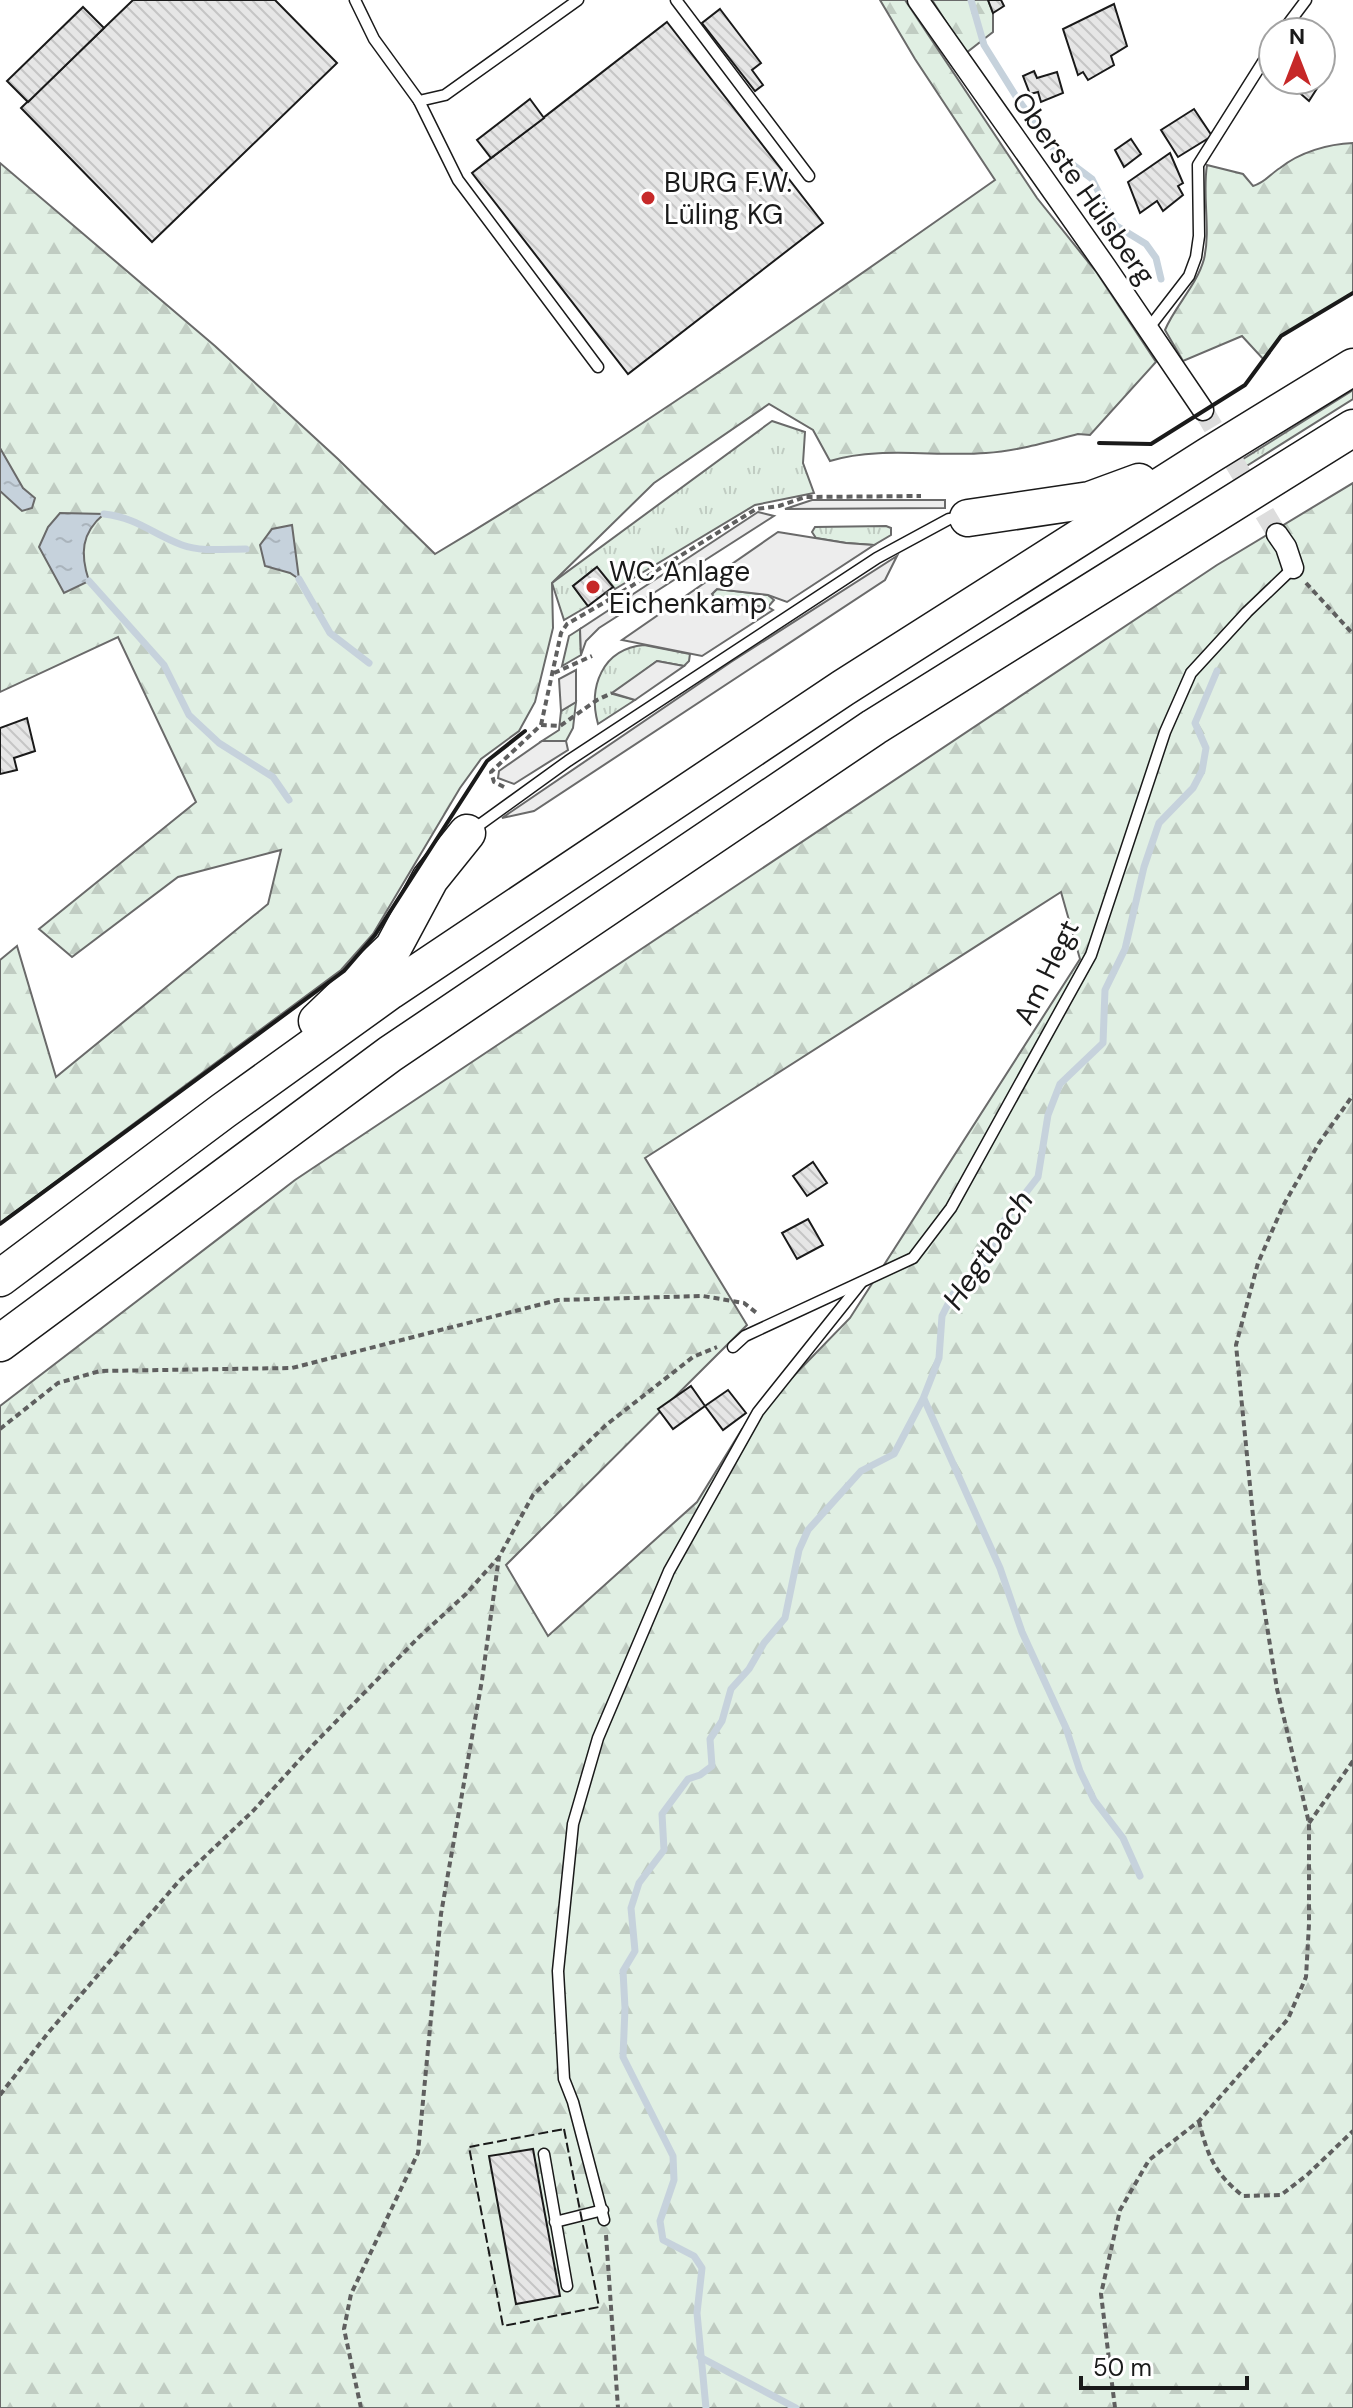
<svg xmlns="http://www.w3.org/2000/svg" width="1353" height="2408" font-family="'DM Sans',sans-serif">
	<defs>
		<pattern id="grass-tufts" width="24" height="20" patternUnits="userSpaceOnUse" patternTransform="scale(2)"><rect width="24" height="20" fill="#e0efe3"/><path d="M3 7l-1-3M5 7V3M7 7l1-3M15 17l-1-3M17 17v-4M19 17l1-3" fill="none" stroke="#c0ccc2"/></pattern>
		<pattern id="forest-firs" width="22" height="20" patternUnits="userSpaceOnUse" patternTransform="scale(2)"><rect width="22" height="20" fill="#e0efe3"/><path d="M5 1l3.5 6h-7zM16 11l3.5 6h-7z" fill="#c0ccc2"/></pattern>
		<pattern id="water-ripples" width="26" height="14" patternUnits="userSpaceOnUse" patternTransform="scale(2)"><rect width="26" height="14" fill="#c6d2dc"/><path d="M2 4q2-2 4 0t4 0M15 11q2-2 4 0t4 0" fill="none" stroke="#aab4bc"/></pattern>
		<pattern id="building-back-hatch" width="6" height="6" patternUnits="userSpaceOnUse" patternTransform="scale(2)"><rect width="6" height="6" fill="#e6e6e6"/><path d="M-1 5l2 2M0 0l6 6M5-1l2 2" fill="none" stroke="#c5c5c5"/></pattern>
	</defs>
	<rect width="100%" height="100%" fill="#fff"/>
	<g fill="url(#grass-tufts)" stroke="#6a6a6a" stroke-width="2">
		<polygon points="1353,390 1353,399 1245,467 1240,461"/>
		<polygon points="772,421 805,432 803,463 814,493 755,505 615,589 597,567 573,586 588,606 564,620 552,583"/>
		<polygon points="886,526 891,528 891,535 874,545 846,543 816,538 812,532 815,527"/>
		<polygon points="717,589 768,595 774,600 768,607 717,603 712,594"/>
		<polygon points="580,629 581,655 562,666 569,636"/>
		<path d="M 644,645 L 690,654 L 689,661 L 684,666 L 657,661 L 613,694 L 635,700 L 598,724 C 588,687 602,649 644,645 Z"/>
		<polygon points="576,702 573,728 566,741 542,741 559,730 561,711"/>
	</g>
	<g fill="url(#forest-firs)" stroke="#6a6a6a" stroke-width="2" fill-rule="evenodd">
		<path d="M 880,0 L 905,0 L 1037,198 L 1097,273 L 1156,362 L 1090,435 L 1078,434 C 1048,442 1017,451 986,453 C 936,457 879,446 830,461 L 813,430 L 769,404 L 654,483 L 552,583 L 553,628 L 535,702 L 519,731 L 481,759 L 460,788 L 373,934 L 341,970 L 0,1223 L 0,960 L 17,946 L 56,1077 L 268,904 L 281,850 L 178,877 L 72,957 L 39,929 L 196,802 L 118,637 L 0,692 L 0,163 L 215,346 L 338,459 L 435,554 C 628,439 811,309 995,180 L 915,59 Z"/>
		<polygon points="932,0 988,0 993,13 993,32 966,53"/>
		<path d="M 1353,143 L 1353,293 L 1281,336 L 1264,360 L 1242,336 L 1183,361 L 1165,330 C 1175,306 1197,285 1204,259 C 1211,229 1202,196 1207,165 L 1243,174 L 1253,186 C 1265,183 1270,174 1280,168 C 1300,152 1328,144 1353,143 Z"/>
		<path d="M 1353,483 L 1353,2408 L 0,2408 L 0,1406 L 295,1180 L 1217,565 ZM 1061,892 L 1080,959 L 850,1318 L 742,1429 L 697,1502 L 548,1636 L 506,1565 L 747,1325 L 645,1158 Z"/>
	</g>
	<g fill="#ededed" stroke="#6a6a6a" stroke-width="2">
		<polygon points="812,500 945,500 945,508 785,509"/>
		<polygon points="758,512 774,516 599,628 586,641 581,655 580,629"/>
		<polygon points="778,532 846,543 874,545 787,602 768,595 717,589 712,594 718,603 768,607 773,610 702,656 622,640"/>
		<polygon points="897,556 885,580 534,811 502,818 731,662"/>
		<polygon points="657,661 684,666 635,700 612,693"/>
		<polygon points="576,670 576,702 561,711 559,679"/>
		<polygon points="542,741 566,741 568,750 514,784 498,778 499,771"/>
	</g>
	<g fill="url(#water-ripples)" stroke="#6a6a6a" stroke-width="2">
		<polygon points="0,448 23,488 35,498 32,508 22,511 0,491"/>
		<path d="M 60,513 L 104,514 C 81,533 80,554 89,581 L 64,593 L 39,547 L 48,527 Z"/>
		<polygon points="292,525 299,579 290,573 265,566 260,545 272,529"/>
	</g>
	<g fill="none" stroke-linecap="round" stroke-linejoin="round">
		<g stroke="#c6d2dc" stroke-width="7">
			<polyline points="971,0 984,45 1017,98 1056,152 1092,179 1115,225 1146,244 1156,258 1161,279"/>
			<path d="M 104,514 C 138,518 152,534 182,545 C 201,552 226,549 246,549"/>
			<polyline points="299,579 330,633 369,663"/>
			<polyline points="89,581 164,665 189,715 219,743 273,777 289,800"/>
			<polyline points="924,1399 1000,1568 1022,1632 1066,1728 1080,1771 1094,1800 1123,1838 1140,1876"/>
			<polyline points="700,2357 796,2408"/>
			<polyline points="706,2408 697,2313 702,2268 694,2256 663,2240 660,2221 674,2180 673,2156 623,2057 625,2008 623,1971 635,1951 631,1908 639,1883 664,1850 662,1814 688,1779 700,1775 712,1766 710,1739 722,1721 731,1689 749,1669 764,1643 785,1618 799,1550 808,1530 861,1471 894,1454 923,1399 939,1358 942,1316 953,1294 978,1274 1003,1222 1038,1177 1048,1115 1060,1084 1103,1043 1105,990 1125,949 1144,867 1159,823 1193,788 1202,771 1206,748 1195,723 1217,671"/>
		</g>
	</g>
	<g fill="url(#building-back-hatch)" stroke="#1a1a1a" stroke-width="2">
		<polygon points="133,0 275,0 337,63 152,242 21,108"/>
		<polygon points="988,0 1001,0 1004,6 993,13"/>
		<polygon points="1114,4 1127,46 1111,56 1114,65 1088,80 1083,72 1078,75 1063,29"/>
		<polygon points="83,7 104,28 28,102 7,81"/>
		<polygon points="720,9 761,63 752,70 763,85 755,91 702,23"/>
		<polygon points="667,22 823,223 628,374 472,173"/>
		<polygon points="1321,62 1330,68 1309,101 1286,81 1321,80"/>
		<polygon points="1034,71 1037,78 1057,72 1063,93 1041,102 1038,92 1030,94 1023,76"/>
		<polygon points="530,99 544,118 491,158 477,140"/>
		<polygon points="1194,109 1212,136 1178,157 1161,130"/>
		<polygon points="1131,139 1141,154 1124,167 1115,150"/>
		<polygon points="1170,153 1183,183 1178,186 1183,195 1163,211 1157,201 1140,213 1128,182"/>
		<polygon points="597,567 613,587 588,606 573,586"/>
		<polygon points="27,718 35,751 14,758 17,770 0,774 0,728"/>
		<polygon points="813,1162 827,1183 807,1196 793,1176"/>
		<polygon points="808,1219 823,1245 797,1259 782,1233"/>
		<polygon points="691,1386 705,1406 673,1429 658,1409"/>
		<polygon points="728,1390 746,1413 723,1430 705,1406"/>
		<polygon points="533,2149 560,2296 516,2304 489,2156"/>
	</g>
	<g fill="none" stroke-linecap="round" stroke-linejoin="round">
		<polyline stroke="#ddd" stroke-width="20" stroke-dasharray="20 10" stroke-linecap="butt" points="1203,410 1277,534"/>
		<defs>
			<g id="service">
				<polyline points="355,0 374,39 419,101 445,95 578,0"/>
				<polyline points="676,0 809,176"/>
				<polyline points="1282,32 1306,0"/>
				<polyline points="419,101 458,180 598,367"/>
				<polyline points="1148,329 1189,276 1196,257 1199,236 1198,165 1273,46"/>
				<polyline points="471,831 568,761 877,558 949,519 962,518"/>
				<polyline points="733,1347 745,1336 913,1258 951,1208 1091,955 1165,732 1191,673 1247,612 1293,568"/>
				<polyline points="544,2154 567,2286"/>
				<polyline points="604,2220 573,2102 564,2079 558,1971 573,1824 598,1738 669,1571 758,1412 861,1283"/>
				<polyline points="555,2222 603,2210"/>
			</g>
			<g id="minor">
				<polyline points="918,0 1106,267 1203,410"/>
				<polyline points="1277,534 1286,547 1293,568"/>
			</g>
			<g id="motorway">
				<polyline points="968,518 1090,500 1139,482"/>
				<polyline points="317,1021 393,948 430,879 467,833"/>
				<polyline points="0,1278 223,1111 390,991 843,688 1208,456 1353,367"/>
				<polyline points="0,1343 390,1054 874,727 1353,428"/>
			</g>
		</defs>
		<use href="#service" stroke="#1a1a1a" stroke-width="13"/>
		<use href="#minor" stroke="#1a1a1a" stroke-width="23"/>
		<use href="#motorway" stroke="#1a1a1a" stroke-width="39"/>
		<g stroke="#5f5f5f" stroke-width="4" stroke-dasharray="6 4" stroke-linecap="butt">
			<polyline points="1306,583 1353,634"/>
			<polyline points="606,592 612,598 756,509 779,506 805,497 921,496"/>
			<polyline points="554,673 592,656"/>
			<polyline points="541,725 561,633 567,624 612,598"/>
			<polyline points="504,787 494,782 491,772 541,725 560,726 597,700 612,693"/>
			<polyline points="0,1429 58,1383 100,1371 292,1368 558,1300 703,1296 744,1303 758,1314"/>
			<polyline points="1309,1823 1353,1761"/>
			<polyline points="0,2095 48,2033 179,1881 253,1811 314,1744 419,1637 466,1594 498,1558"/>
			<path d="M 1199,2121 C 1207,2155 1215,2174 1243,2196 L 1281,2195 L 1307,2175 L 1353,2131"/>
			<polyline points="606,2235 618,2408"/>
			<polyline points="361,2408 344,2329 351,2294 418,2153 441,1914 482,1680 499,1557 533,1495 606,1425 693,1357 717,1347"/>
			<polyline points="1115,2408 1101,2294 1120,2210 1149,2160 1199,2121 1288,2019 1306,1977 1309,1924 1309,1823 1277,1689 1259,1576 1236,1345 1258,1263 1283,1206 1319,1143 1353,1095"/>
		</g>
		<use href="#service" stroke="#fff" stroke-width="10"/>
		<use href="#minor" stroke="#fff" stroke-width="20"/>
		<use href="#motorway" stroke="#fff" stroke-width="36"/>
		<polygon stroke="#1a1a1a" stroke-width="2" stroke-dasharray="10 4" stroke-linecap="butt" points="564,2129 599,2307 503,2326 469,2147"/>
		<g stroke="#1a1a1a" stroke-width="4">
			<polyline points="1099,443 1151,444 1245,385 1281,336 1353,293"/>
			<polyline points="0,1224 344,971 375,935 487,761 525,731"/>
		</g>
	</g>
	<g fill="#c62828" stroke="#fff" stroke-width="3">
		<circle cx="648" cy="198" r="8"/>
		<circle cx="593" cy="587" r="8"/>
	</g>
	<g text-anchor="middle" stroke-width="6" stroke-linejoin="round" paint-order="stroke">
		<g font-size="28" fill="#1a1a1a" stroke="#fff" text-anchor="start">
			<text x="664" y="192">BURG F.W.<tspan x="664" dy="32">Lüling KG</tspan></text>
			<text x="609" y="581">WC Anlage<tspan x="609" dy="32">Eichenkamp</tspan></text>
		</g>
		<g font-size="28" fill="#1a1a1a" stroke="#fff">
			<text transform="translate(1084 188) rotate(55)" y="10">Oberste Hülsberg</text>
			<text transform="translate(1046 972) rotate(-64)" y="10">Am Hegt</text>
		</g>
		<g font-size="30" font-style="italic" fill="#1a1a1a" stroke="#fff">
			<text transform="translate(988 1250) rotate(-56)" y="10">Hegtbach</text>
		</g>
	</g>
	<g transform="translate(1297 56)"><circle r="38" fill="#ffffff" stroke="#a3a3a3" stroke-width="2"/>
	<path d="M0-6L14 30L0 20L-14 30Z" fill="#c62828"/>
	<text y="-12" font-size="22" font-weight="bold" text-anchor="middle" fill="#1a1a1a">N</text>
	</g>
	<path d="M1081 2376v12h166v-12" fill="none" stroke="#1a1a1a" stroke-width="4"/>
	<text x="1093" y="2376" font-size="24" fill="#1a1a1a" stroke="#ffffff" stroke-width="6" paint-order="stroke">50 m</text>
</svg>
